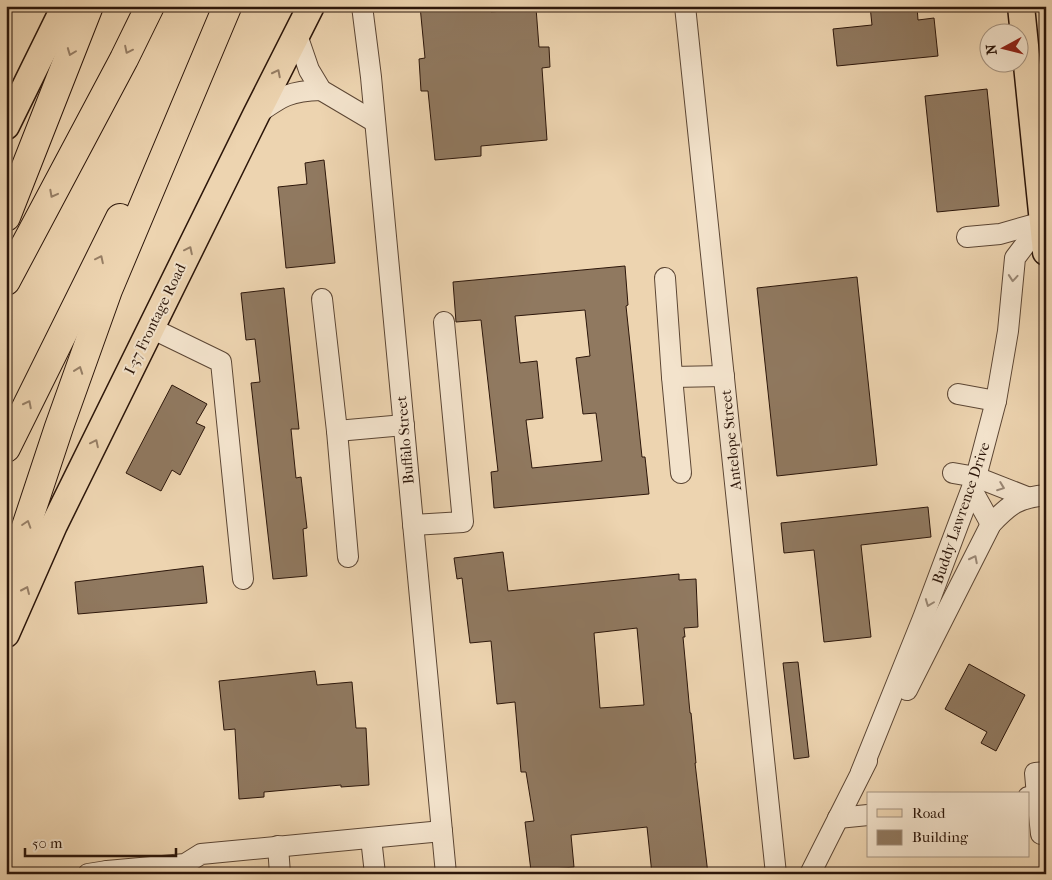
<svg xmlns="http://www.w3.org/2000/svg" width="1052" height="880" font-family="'IM FELL French Canon',serif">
	<rect width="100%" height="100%" fill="#edd4b0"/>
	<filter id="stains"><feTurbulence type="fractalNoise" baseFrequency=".004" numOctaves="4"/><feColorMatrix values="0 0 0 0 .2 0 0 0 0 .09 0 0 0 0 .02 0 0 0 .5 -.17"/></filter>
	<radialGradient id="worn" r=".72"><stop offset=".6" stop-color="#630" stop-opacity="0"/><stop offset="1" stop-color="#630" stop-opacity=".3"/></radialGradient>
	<g fill="#907960" stroke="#2c160a" fill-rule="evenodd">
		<polygon points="420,6 490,6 491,12 536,8 539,47 549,47 550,67 542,68 547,140 481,146 481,156 435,160 428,91 421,91 419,59 425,58"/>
		<polygon points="870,6 917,6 918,20 934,18 938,56 837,66 833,29 872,25"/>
		<polygon points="987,89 999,206 937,212 925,96"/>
		<polygon points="324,160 335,263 286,268 278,187 307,184 305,163"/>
		<path d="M 625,266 L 628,305 L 626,306 L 642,457 L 645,457 L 649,494 L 494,508 L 491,472 L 498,471 L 481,320 L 456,322 L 453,282 ZM 585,310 L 590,356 L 576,358 L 583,414 L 596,413 L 602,461 L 532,468 L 526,420 L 543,418 L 537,361 L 520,363 L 515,316 Z"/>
		<polygon points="857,277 877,465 777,476 757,288"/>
		<polygon points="284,288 299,429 291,429 296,478 301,477 307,528 303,529 307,576 273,579 251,383 260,382 255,339 246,340 241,293"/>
		<polygon points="172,385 207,404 196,423 205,427 180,475 172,470 161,491 126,473"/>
		<polygon points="928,507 931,537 861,545 871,637 824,642 814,550 784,553 781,523"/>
		<path d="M 503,552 L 508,591 L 679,574 L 679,580 L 696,579 L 698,627 L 684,628 L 685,637 L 683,637 L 690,713 L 691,713 L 696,763 L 695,763 L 708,874 L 652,874 L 647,827 L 571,835 L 574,867 L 531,871 L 525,822 L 534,821 L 526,772 L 521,772 L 515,702 L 497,704 L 491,641 L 470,643 L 462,578 L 457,579 L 454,558 ZM 637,628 L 644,705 L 600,708 L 594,633 Z"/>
		<polygon points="203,566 207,603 78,614 75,582"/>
		<polygon points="798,662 809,757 794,759 783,663"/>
		<polygon points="969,664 1025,695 996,751 981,743 987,732 945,709"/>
		<polygon points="315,671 317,685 352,682 356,728 366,728 369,785 341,787 341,785 264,792 264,797 239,799 235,729 224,730 219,681"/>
	</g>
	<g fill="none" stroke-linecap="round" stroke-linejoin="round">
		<defs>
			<g id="minor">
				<polyline points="362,6 371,77 446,874"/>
				<polyline points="685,6 776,874"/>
				<polyline points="297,35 309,70 321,90 375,122"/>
				<path d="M 257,114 C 282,96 290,91 321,90"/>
				<polyline points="967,237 1000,234 1046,221"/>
				<polyline points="665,278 672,377 724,376"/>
				<polyline points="322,299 337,431 404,425"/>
				<polyline points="151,328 221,362 243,579"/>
				<polyline points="672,377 681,473"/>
				<polyline points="958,394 996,401"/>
				<polyline points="337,431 348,557"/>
				<polyline points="953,473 976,477 1027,497"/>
				<polyline points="972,490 991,524"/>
				<polyline points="413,525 463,522 444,322"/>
				<path d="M 907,690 L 991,524 C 1010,504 1018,498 1046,495"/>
				<polyline points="861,772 923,618 976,477 996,401 1008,331 1015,258 1043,221"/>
				<polyline points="1037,796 1041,834 1046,833"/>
				<polyline points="1028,797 1037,796 1035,773 1046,772"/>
				<polyline points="838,818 868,815"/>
				<polyline points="371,838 375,874"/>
				<polyline points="278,846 280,874"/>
				<polyline points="88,874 107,871"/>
				<polyline points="107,874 107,871 185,864 201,854 442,831"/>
				<polyline points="810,874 867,761"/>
			</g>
			<g id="major">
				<polyline points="1021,6 1046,252"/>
				<polyline points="6,126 65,6"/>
				<polyline points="6,634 54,525 256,115 311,6"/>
			</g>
			<g id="highway">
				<polyline points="6,217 89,6"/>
				<polyline points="6,281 124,59 150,6"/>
				<polyline points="6,448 120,218"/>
				<polyline points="6,587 59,427 108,290 227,7"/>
			</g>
		</defs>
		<use href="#minor" stroke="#5c4634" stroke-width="22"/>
		<use href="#major" stroke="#2c160a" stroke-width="29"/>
		<use href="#highway" stroke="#2c160a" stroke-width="30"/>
		<use href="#minor" stroke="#f3e3cc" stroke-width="20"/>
		<use href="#major" stroke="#edd4b0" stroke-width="26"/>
		<use href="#highway" stroke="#edd4b0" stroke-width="28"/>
	</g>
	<defs><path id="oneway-chevron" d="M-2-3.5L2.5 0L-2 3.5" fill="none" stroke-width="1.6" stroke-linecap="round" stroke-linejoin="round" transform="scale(1.25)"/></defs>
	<g stroke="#967e65">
		<use href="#oneway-chevron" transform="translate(128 50) rotate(116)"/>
		<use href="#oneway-chevron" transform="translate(71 52) rotate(111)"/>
		<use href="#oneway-chevron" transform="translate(277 73) rotate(-63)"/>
		<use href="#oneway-chevron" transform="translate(53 194) rotate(118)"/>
		<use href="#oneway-chevron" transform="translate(189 250) rotate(-64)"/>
		<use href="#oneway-chevron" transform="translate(100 259) rotate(-64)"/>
		<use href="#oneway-chevron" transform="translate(79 370) rotate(-70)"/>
		<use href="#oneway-chevron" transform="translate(28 404) rotate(-63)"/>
		<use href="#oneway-chevron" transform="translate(95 443) rotate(-64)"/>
		<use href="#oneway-chevron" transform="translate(27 524) rotate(-72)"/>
		<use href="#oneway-chevron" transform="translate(26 590) rotate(-66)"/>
	</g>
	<g stroke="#998775">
		<use href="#oneway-chevron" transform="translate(1013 278) rotate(95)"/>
		<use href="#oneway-chevron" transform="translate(1001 487) rotate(21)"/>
		<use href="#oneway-chevron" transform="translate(974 559) rotate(-63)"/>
		<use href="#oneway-chevron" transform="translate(929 603) rotate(111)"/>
	</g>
	<g text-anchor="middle" stroke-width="4" stroke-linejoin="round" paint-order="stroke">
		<g font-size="15" fill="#2c160a" stroke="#f3e3cc">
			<text transform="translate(155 319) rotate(-64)" y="5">I-37 Frontage Road</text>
			<text transform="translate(405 440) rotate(-95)" y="5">Buffalo Street</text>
			<text transform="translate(731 440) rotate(-96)" y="5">Antelope Street</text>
			<text transform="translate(961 513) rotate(-71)" y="5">Buddy Lawrence Drive</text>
		</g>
	</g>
	<rect width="1052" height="880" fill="none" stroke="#edd4b0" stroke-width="25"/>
	<rect x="8" y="8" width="1037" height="865" fill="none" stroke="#2c160a" stroke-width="2.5"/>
	<rect x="12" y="12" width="1027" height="855" fill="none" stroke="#2c160a"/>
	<rect x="867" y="792" width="162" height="65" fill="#f3e3cc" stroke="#a3917e"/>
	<rect x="877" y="809" width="25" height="8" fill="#edd4b0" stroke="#a3917e"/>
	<text x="912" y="818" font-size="15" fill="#2c160a">Road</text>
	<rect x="877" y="830" width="25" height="15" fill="#907960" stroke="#a3917e"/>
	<text x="912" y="842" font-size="15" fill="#2c160a">Building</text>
	<g transform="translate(1004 48) rotate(263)"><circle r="24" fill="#f3e3cc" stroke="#a3917e"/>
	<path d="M0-4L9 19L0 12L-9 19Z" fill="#8f2418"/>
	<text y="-8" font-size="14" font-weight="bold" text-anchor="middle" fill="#2c160a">N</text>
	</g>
	<path d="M25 848v8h151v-8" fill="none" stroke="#2c160a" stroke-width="2.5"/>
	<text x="32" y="848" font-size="15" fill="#2c160a" stroke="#f3e3cc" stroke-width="4" paint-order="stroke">50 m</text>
	<rect width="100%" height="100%" filter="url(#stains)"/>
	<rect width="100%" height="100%" fill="url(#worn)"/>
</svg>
